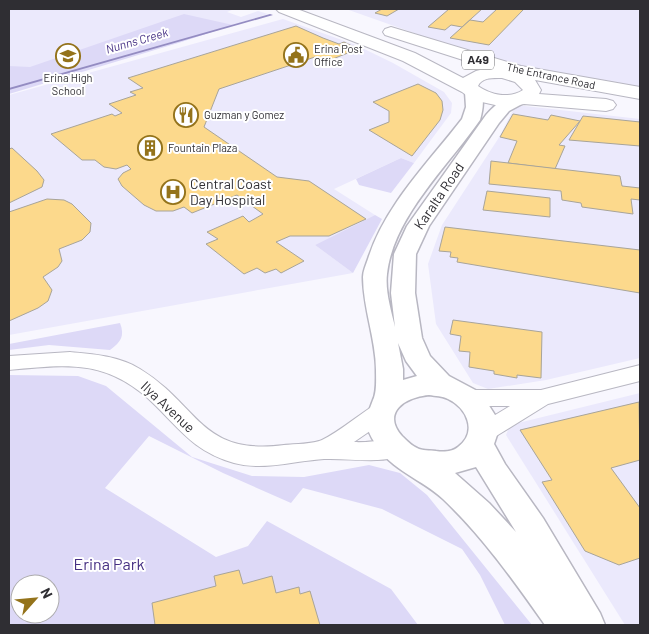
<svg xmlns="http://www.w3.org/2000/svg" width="649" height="634" font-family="Barlow,sans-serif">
	<rect width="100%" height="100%" fill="#f8f7fe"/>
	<g fill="#ebe9fc">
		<polygon points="9,9 234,9 227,12 241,17 258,11 268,14 178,43 9,83"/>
		<polygon points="346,9 636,9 640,11 640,91 499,63"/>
		<polygon points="283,19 356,45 393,63 444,92 452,103 451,113 414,163 401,158 334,189 375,215 315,245 353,273 9,335 9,95"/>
		<polygon points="516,105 640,119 640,358 546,380 488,389 473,383 436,324 428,264 442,225 498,139"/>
		<polygon points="640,393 640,625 625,625 506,435 510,425"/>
	</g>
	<g fill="#ddd9f7" fill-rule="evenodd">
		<polygon points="184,14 233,25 178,43 9,94 9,66 30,67"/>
		<polygon points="401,158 414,163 391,193 359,185 356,179"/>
		<polygon points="375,215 382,219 353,273 315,245"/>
		<path d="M 120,323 C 125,336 121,342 110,350 L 49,345 L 9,350 L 9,344 Z"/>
		<path d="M 9,375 L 78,376 L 106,386 L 192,457 L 252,476 L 304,477 L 369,465 L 400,473 L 427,495 L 532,625 L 505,625 L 480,575 L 462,549 L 382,509 L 303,488 L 291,503 L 223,473 L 149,436 L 105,488 L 216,557 L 248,546 L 267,521 L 391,589 L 418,625 L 9,625 ZM 20,584 L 50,584 L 50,614 L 20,614 Z"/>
	</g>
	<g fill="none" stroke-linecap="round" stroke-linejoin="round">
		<polygon fill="#948cc2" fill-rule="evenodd" points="270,14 273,15 9,90 9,88"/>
	</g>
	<g fill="#fcd98c" stroke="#a8a499">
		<polygon points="382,9 399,9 387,16 375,13"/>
		<polygon points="449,9 482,9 462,27 451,25 445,30 428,27"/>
		<polygon points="497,9 524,9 489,45 450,38 470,20 483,22"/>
		<polygon points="296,26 323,38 339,44 344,42 358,49 325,62 315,57 219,89 204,127 277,177 309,181 366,219 329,236 290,236 276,242 304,261 281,273 276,269 265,273 257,268 244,274 206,244 218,239 207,232 243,216 249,222 263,214 237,195 192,213 184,207 173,211 156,211 144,205 122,186 118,179 123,173 131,169 127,165 116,169 104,167 95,160 82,160 51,134 112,114 115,116 122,113 109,104 136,95 130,92 143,88 128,78"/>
		<polygon points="418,84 436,93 442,101 443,110 440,120 412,156 369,130 389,122 389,111 373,102"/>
		<polygon points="513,114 548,120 551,115 580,121 559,145 565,146 555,169 508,163 517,141 500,137"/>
		<polygon points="583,116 640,122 640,146 569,140"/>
		<polygon points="12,148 37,171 44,180 42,187 9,203 9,149"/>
		<polygon points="491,161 620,176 622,186 640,188 640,200 631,199 633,214 582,207 581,203 562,200 561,191 489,184"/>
		<polygon points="487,191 550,198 550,217 483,210"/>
		<polygon points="47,199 64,200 72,204 91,223 90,232 82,240 59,249 62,261 58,267 43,277 52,290 48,301 38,308 9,321 9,212"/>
		<polygon points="445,227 640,250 640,293 457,262 458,258 450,257 451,252 439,251"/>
		<polygon points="453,320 542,332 541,378 517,375 517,378 494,374 494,371 469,367 470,352 459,351 461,336 450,334"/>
		<polygon points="639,402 640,460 611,468 640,508 640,558 619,565 585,551 542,482 552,480 520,430"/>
		<polygon points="239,570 243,584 272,576 276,593 299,587 300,594 310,591 320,625 155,625 152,603 216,586 214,576"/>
	</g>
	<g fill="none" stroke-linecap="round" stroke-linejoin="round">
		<defs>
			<g id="minor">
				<path d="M 70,352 C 93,354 119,356 140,369 C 199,405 200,456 284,445 C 294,444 314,444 322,440 C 340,431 356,417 373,406 L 381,404 L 389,406 L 392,412 L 389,418 L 354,442 C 370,443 389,438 402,442 L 406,449 L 402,456 C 376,464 351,458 324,459 C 294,461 263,471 234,463 C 196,452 182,432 156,406 C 109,359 70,364 9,370 L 9,356 Z"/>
				<polygon points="640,365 640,381 548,404 493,438 485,441 477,438 473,432 477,426 510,406 467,406 459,404 456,398 459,392 467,390 541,390"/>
			</g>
			<path id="tertiary" d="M 473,87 L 479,88 C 485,98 483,109 480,120 C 449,165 393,217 387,274 C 385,291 391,310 395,327 L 391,293 L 394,254 L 407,226 L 486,115 C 495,105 507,93 522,96 L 525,100 L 522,104 L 509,111 L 499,123 L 429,226 L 416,254 L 415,293 L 422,338 L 430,356 L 449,376 L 481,393 L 495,415 L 498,432 L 494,444 L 505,464 L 543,518 L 600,613 L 605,625 L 545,625 C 514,581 483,537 443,499 C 423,480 391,470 376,445 C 363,424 365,421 373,400 C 377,392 376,379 376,370 C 376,340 363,308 363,277 C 363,271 366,265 368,259 C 385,205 428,163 462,119 L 466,107 L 465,92 L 467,88 ZM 398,343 L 406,361 L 417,376 L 403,380 L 403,369 ZM 429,395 C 435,396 443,396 448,399 C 467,408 478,432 458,447 C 452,452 443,452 436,451 C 430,450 422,451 417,448 C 412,446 406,440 402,436 C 381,412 406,397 429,395 ZM 476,467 L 516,532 L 489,503 L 455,473 Z"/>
			<path id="trunk" d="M 276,9 L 297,9 L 415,53 L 463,78 L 476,71 L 488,68 L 385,35 L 383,32 L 385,29 L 391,27 L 521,66 L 640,87 L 640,99 L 535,80 L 541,90 L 539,94 L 606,99 L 613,101 L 616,105 L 613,109 L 606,111 L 524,104 L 504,107 L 473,100 L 462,92 L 403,61 L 279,12 ZM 502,78 L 515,82 L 523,90 C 509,99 491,95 478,86 C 482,77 494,78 502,78 Z"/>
		</defs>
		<use href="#minor" stroke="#b8b7c2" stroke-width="2"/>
		<use href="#tertiary" stroke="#b8b7c2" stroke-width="3"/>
		<use href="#trunk" stroke="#b8b7c2" stroke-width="2"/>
		<use href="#minor" fill="#fff" fill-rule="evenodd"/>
		<use href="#tertiary" fill="#fff" fill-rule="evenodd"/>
		<use href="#trunk" fill="#fff" fill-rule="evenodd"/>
	</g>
	<defs>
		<symbol id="civic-ring" viewBox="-11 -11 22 22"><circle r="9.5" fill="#fff" stroke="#94731b" stroke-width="1.5"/><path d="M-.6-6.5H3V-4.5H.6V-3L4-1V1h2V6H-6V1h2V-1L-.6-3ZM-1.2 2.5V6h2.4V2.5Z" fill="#94731b"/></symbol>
		<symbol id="school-ring" viewBox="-11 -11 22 22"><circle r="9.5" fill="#fff" stroke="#94731b" stroke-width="1.5"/><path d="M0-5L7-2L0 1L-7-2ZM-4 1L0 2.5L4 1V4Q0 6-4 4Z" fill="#94731b"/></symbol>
		<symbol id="restaurant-ring" viewBox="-11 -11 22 22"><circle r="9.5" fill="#fff" stroke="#94731b" stroke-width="1.5"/><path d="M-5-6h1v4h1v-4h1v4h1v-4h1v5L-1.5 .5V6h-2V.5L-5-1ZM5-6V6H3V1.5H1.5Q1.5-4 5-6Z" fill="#94731b"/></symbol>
		<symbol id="building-ring" viewBox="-11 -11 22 22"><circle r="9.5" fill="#fff" stroke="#94731b" stroke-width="1.5"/><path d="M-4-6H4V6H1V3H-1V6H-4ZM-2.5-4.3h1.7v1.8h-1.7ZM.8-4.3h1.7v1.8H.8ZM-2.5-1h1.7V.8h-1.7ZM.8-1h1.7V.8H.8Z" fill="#94731b"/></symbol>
		<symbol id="hospital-ring" viewBox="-11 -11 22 22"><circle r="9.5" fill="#fff" stroke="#94731b" stroke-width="1.5"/><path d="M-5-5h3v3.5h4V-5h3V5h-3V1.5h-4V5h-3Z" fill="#94731b"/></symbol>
	</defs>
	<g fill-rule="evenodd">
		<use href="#civic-ring" x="282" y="41" width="28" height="28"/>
		<use href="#school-ring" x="54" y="42" width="28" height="28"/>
		<use href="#restaurant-ring" x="172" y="101" width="28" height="28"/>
		<use href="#building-ring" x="136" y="134" width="28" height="28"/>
		<use href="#hospital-ring" x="159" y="178" width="28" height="28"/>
	</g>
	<g text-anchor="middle" stroke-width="4" stroke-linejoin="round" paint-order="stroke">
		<g font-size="11" fill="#2f2e33" stroke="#fff" text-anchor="start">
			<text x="314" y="53">Erina Post<tspan x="314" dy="13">Office</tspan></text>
			<text x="68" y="82" text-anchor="middle">Erina High<tspan x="68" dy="13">School</tspan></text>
			<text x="204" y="119">Guzman y Gomez</text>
			<text x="168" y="152">Fountain Plaza</text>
		</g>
		<g font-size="11" fill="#2f2e33" stroke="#fff">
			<text transform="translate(551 76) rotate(12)" y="4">The Entrance Road</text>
		</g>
		<g font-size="12" font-style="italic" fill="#483386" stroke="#fff">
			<text transform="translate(137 41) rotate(-16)" y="4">Nunns Creek</text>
		</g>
		<rect fill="#fff" stroke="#6d6d70" stroke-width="1" x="462" y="50.5" width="32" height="19" rx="4"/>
		<g font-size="12" font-weight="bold" fill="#2f2e33">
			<text x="478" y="64">A49</text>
		</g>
		<g font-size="14" fill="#2f2e33" stroke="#fff" text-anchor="start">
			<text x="190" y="189">Central Coast<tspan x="190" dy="16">Day Hospital</tspan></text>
		</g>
		<g font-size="14" fill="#2f2e33" stroke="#fff">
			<text transform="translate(439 196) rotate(-56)" y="5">Karalta Road</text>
			<text transform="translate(168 407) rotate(43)" y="5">Ilya Avenue</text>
		</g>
		<g font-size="16" fill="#463083" stroke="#fff">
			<text x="109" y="570">Erina Park</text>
		</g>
	</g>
	<rect width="649" height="634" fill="none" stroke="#2f2e33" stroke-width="20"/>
	<g transform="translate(35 599) rotate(63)"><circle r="24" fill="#ffffff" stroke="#acabad"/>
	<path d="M0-4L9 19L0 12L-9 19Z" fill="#94731b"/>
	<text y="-8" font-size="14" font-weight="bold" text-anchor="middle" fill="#2f2e33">N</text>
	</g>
</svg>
